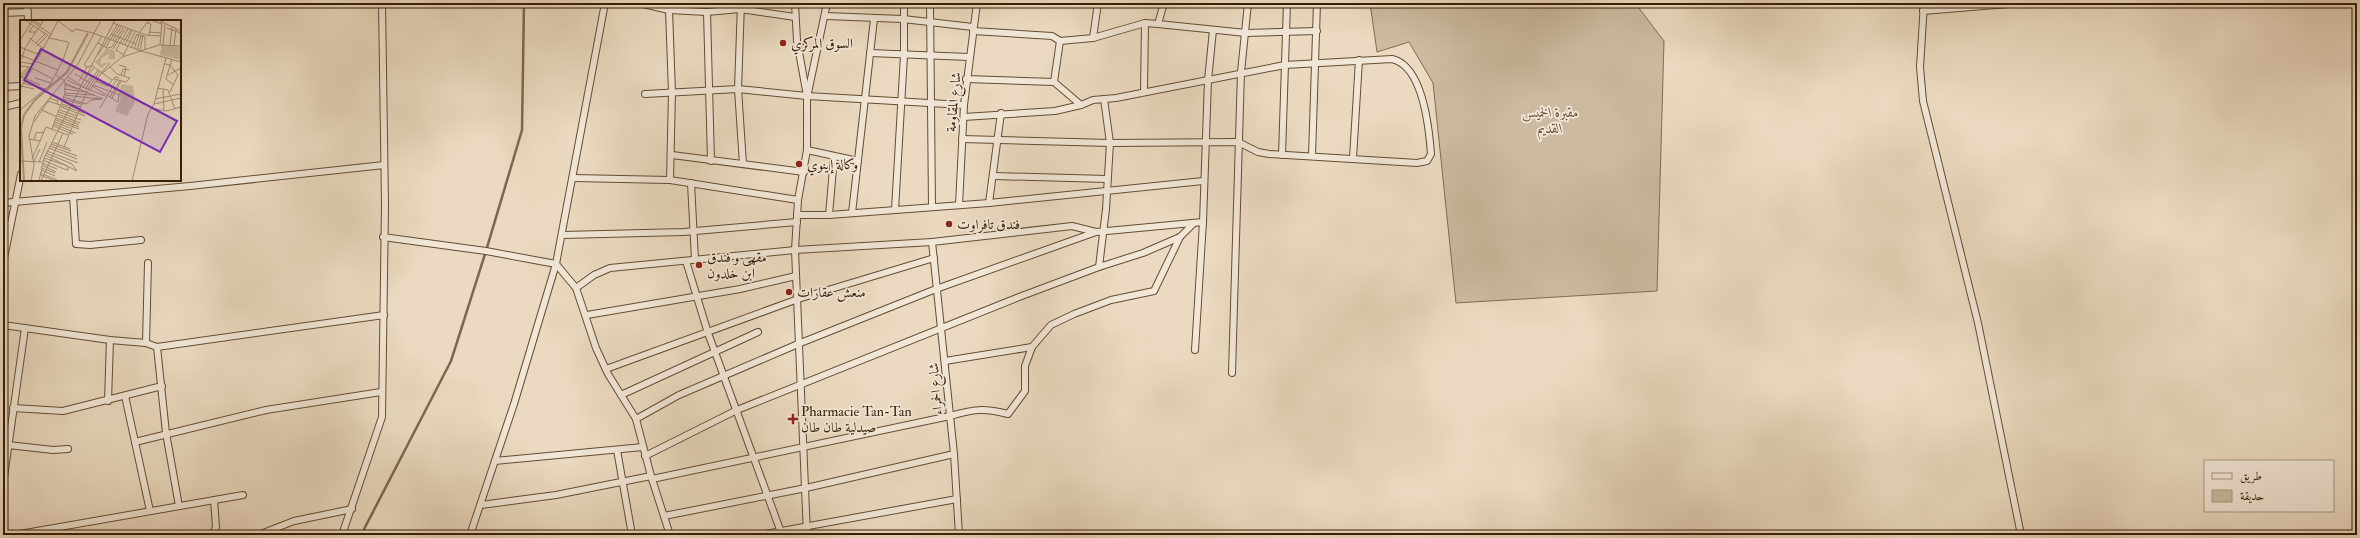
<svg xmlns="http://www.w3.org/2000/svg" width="2360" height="538" font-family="'IM FELL Double Pica',Amiri,serif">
	<rect width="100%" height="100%" fill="#ebdac1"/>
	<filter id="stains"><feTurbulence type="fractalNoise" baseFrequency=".005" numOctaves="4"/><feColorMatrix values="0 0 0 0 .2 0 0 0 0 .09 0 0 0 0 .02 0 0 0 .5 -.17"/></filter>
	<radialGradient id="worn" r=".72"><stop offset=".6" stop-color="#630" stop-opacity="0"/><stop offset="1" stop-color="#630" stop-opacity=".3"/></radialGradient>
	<polygon fill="#ccbaa1" stroke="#816c53" points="1370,3 1635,3 1664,41 1657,291 1456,303 1433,83 1409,42 1377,52"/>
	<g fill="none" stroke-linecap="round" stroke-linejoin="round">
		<polyline stroke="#7d684f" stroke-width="2.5" points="361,535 451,361 486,251 522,130 524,3"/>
		<defs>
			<g id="street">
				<polyline points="27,3 28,21"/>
				<polyline points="639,3 669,10 707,12 740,9 795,17"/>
				<polyline points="741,3 738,89 743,164"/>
				<polyline points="795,3 797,41 807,96 807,150 798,200 795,250 807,535"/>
				<polyline points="930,3 932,207"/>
				<polyline points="1924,3 1920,67 1923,101 1978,323 2021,535"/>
				<polyline points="669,10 672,92 670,180"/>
				<polyline points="1923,11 2020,3"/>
				<polyline points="707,12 711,161"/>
				<polyline points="3,13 28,12"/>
				<polyline points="826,16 903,19 973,27"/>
				<polyline points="1158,24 1246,33 1317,31"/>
				<polyline points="973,31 1052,36 1060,41 1093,38 1145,23 1158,24 1164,3"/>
				<polyline points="1093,38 1098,3"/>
				<polyline points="1060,41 1054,82 1081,105"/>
				<polyline points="870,53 969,57"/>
				<polyline points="966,79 1054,82"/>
				<polyline points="3,87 21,86"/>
				<polyline points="1144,92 1145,23"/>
				<polyline points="808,93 827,3"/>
				<polyline points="645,94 738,89 807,96 964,105"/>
				<polyline points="3,107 21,103"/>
				<path d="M 962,139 L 1110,143 L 1238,142 L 1258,152 L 1269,154 L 1417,163 L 1427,161 L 1431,154 C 1429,127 1423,66 1392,59 L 1285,65 L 1116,98 L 1093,100 L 1081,105 L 1055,111 L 964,117"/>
				<polyline points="807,150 858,161"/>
				<polyline points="672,155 804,172"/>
				<polyline points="1282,155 1287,3"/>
				<polyline points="1312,156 1317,3"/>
				<polyline points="1353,158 1359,60"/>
				<polyline points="994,176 1107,179"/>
				<polyline points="573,178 670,180 798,200"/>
				<polyline points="691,183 695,260"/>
				<polyline points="73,196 76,244 90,245 141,240"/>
				<polyline points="3,203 190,186 384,165"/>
				<polyline points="989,203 1001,113"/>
				<polyline points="959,205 964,105 977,3"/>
				<polyline points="895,210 904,55 904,3"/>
				<polyline points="852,213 874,19"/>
				<polyline points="797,215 829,215 989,203 1203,181"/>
				<polyline points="829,215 834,157"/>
				<polyline points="563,235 684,232 797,222"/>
				<polyline points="383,237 486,251 556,264 576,288 596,348 608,374 636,419 651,476 670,535"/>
				<polyline points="932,242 954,454 959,535"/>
				<polyline points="686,261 708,333 782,535"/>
				<polyline points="3,263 21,174"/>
				<polyline points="1099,267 1106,209 1110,143 1104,99"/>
				<polyline points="576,288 594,275 610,268 795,250 932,242 1072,226 1096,232 1203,222"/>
				<polyline points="587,315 740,289 796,276"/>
				<polyline points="3,325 110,340 146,343 157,347 384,315"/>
				<polyline points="146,343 148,263"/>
				<polyline points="157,347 166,433 179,506"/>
				<polyline points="1195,350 1203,222 1208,80 1213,30"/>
				<polyline points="945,361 1032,347"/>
				<polyline points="606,369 798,299 934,258"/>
				<polyline points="1232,373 1241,72 1248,3"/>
				<polyline points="621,395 758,332"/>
				<polyline points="125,396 150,511"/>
				<polyline points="108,401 110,340"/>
				<polyline points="13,408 63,411 162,386"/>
				<polyline points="636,419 679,395 798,344 936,289 1096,232"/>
				<polyline points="135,442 266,410 381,392"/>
				<polyline points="8,445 53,450 68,449"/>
				<polyline points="617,450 632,535"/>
				<polyline points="645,456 737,410 1019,297 1099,267 1143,253 1180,237 1194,223"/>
				<polyline points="495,461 643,447"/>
				<path d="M 652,479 L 950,416 C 974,409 984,408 1008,414 L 1025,391 L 1025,366 L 1032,347 L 1051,325 L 1074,314 L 1111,300 L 1154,291 L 1180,237"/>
				<polyline points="3,484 25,328"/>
				<polyline points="481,505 556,495 651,476"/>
				<polyline points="664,516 806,488 954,454"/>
				<polyline points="14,535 243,495"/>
				<polyline points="208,535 214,532 216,527 214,500"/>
				<polyline points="258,535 294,521 352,509"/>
				<polyline points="342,535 382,417 385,205 382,3"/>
				<polyline points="470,535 514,404 556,264 605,3"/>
				<polyline points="759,535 957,499"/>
			</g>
		</defs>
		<use href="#street" stroke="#634d34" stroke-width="8"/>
		<use href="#street" stroke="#f2e7d7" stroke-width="6"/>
	</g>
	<g fill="#8f2418" stroke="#f2e7d7" stroke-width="1.5">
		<circle cx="783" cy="43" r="4"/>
		<circle cx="799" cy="164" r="4"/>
		<circle cx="949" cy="224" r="4"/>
		<circle cx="699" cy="265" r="4"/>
		<circle cx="789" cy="292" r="4"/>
		<path d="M791 413h4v4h4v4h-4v4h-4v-4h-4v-4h4z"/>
	</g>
	<g text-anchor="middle" stroke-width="3.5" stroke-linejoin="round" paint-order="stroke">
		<g font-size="14" fill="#361e05" stroke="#f2e7d7" text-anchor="start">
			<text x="791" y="48">السوق المركزي</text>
			<text x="807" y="169">وكالة إينوي</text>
			<text x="957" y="229">فندق تافراوت</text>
			<text x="707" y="262">مقهى و فندق<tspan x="707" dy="16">ابن خلدون</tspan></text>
			<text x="797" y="297">منعش عقارات</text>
			<text x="801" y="416">Pharmacie Tan-Tan<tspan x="801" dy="16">صيدلية طان طان</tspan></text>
		</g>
		<g font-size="14" fill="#361e05" stroke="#f2e7d7">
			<text transform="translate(953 102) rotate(-85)" y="5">شارع المقاومة</text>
			<text transform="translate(935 389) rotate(-95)" y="5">شارع الحمراء</text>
		</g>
		<g font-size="14" font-style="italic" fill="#634d34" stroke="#f2e7d7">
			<text x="1550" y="117">مقبرة الخميس<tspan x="1550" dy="16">القديم</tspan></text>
		</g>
	</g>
	<g transform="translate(20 20)">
		<rect width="161" height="161" fill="#ebdac1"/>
		<path d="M 142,25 L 161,27 L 161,40 L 140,35 ZM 87,28 L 95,31 L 95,39 L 87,39 L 90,35 L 88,34 L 82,38 L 80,44 L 89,42 L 81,48 L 75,42 ZM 102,64 L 113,66 L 115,82 L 107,96 L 95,91 L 101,78 L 98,74 Z" fill="#ccbaa1"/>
		<path fill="none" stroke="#ad9a81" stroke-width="2" d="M 4,161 L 1,108 L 4,95 L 15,80 L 47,52 L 68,13"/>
		<path fill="none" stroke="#a38f76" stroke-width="1" d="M 5,0 L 30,17M 10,0 L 32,15M 37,0 L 53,12M 130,0 L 142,4M 138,0 L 161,11M 93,3 L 126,15 L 141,16M 127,3 L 131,4 L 129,16M 13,6 L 9,12 L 16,12M 147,8 L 161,13M 51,12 L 56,9 L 73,13 L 121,31 L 161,42M 129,12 L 141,13M 119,13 L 129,0M 91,14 L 116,24M 9,18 L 23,28M 29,18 L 48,22M 0,20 L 13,0 L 21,5M 93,20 L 101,7M 16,23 L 25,14M 78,23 L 87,28 L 92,27 L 103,8M 102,24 L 111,10M 105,25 L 112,11M 140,25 L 142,2M 143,25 L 145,4M 150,25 L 152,7M 17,26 L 27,16M 154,26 L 156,9M 0,27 L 20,35M 86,27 L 99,6M 111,28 L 117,14 L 125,17 L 125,29M 93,29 L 105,9M 114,29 L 119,15M 117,30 L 121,16M 120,30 L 123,15M 0,35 L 38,50M 78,35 L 97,5M 104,35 L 96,30 L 108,9M 103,36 L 115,12M 2,39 L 5,28 L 24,0M 152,39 L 146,59 L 154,65M 0,42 L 13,44M 145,44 L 150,45 L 158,55 L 150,72M 71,45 L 92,60M 99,45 L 106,47 L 104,56M 0,46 L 10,47 L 33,59M 56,47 L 66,54M 67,47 L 64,45 L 82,16M 90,47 L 97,54 L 110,58 L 106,62 L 94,59M 82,52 L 90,43M 55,54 L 70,63M 101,55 L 103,49 L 109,50M 148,55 L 161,48M 0,56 L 20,65M 0,56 L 8,47M 48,57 L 61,65M 15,58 L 31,63M 65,58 L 74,48M 0,59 L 18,38 L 38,1M 47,60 L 60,66M 59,61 L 67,47 L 71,46M 76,61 L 87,66 L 95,57 L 99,58M 3,63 L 26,69M 45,63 L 83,79M 45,65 L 58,69M 1,66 L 14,69M 60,66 L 85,76M 72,66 L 98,82 L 99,75 L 73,65M 63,67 L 71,57M 66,68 L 78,50M 137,68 L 148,70 L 155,89M 0,69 L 12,49M 44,69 L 67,72M 68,69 L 80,51M 143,69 L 144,91M 70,70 L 80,55 L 102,37 L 139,25 L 161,26M 45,73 L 74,75M 44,75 L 81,79M 44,77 L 66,84 L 71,80 L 82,79M 90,77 L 100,60M 29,78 L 38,81 L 37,84M 92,78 L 101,61M 43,79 L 61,84M 135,79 L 161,74M 43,82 L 61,87M 42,84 L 60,89M 134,84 L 161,78M 41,87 L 65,96M 80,88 L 97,59M 131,88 L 146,91 L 161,87M 0,90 L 30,65 L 43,40 L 49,22M 22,90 L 37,97M 40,90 L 57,96M 39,92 L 61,100M 38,94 L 60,103M 38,96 L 59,105M 36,98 L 59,107M 36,100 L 59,109M 14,102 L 28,81 L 64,93M 35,102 L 50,108M 34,104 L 56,113M 33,106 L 53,114M 32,109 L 45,73 L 45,61 L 36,55M 9,119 L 21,121M 14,120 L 16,113 L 24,112M 32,122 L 50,129M 31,124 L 51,131M 30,126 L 57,136M 44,127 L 67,71M 29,128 L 57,139M 27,131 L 58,143M 26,133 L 52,144 L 57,151M 25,135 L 57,151M 24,138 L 48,146M 12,139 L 26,107 L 48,115M 23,140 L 44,149 L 48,150 L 48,147M 0,141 L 22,142M 14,141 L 20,129M 19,142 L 27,122M 22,143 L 37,149M 22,145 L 36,152M 21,148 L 35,153M 21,150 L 35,156M 20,153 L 37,160M 20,155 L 33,160M 11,161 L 14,145 L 9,116 L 15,96 L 58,44 L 81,0M 19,161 L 24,138 L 95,0M 21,161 L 43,113M 112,161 L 128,94 L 134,84 L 146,38"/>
		<path fill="#7b2cbf" fill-opacity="0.15" stroke="#7b2cbf" stroke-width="2" d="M 21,29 L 157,101 L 140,132 L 4,60 Z"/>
		<rect width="161" height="161" fill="none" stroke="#361e05" stroke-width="2"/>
	</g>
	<rect width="2360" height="538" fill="none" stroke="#ebdac1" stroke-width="16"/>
	<rect x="4" y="4" width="2352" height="530" fill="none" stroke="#361e05" stroke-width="2"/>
	<rect x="8" y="8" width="2344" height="522" fill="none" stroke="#361e05"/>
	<rect x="2204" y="460" width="130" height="52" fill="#f2e7d7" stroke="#a79783"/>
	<rect x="2212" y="473" width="20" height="6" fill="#f2e7d7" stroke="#a79783"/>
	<text x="2240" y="480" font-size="12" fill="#361e05">طريق</text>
	<rect x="2212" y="490" width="20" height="12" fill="#ccbaa1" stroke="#a79783"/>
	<text x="2240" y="500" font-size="12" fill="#361e05">حديقة</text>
	<rect width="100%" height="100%" filter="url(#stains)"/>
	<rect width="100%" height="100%" fill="url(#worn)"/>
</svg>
